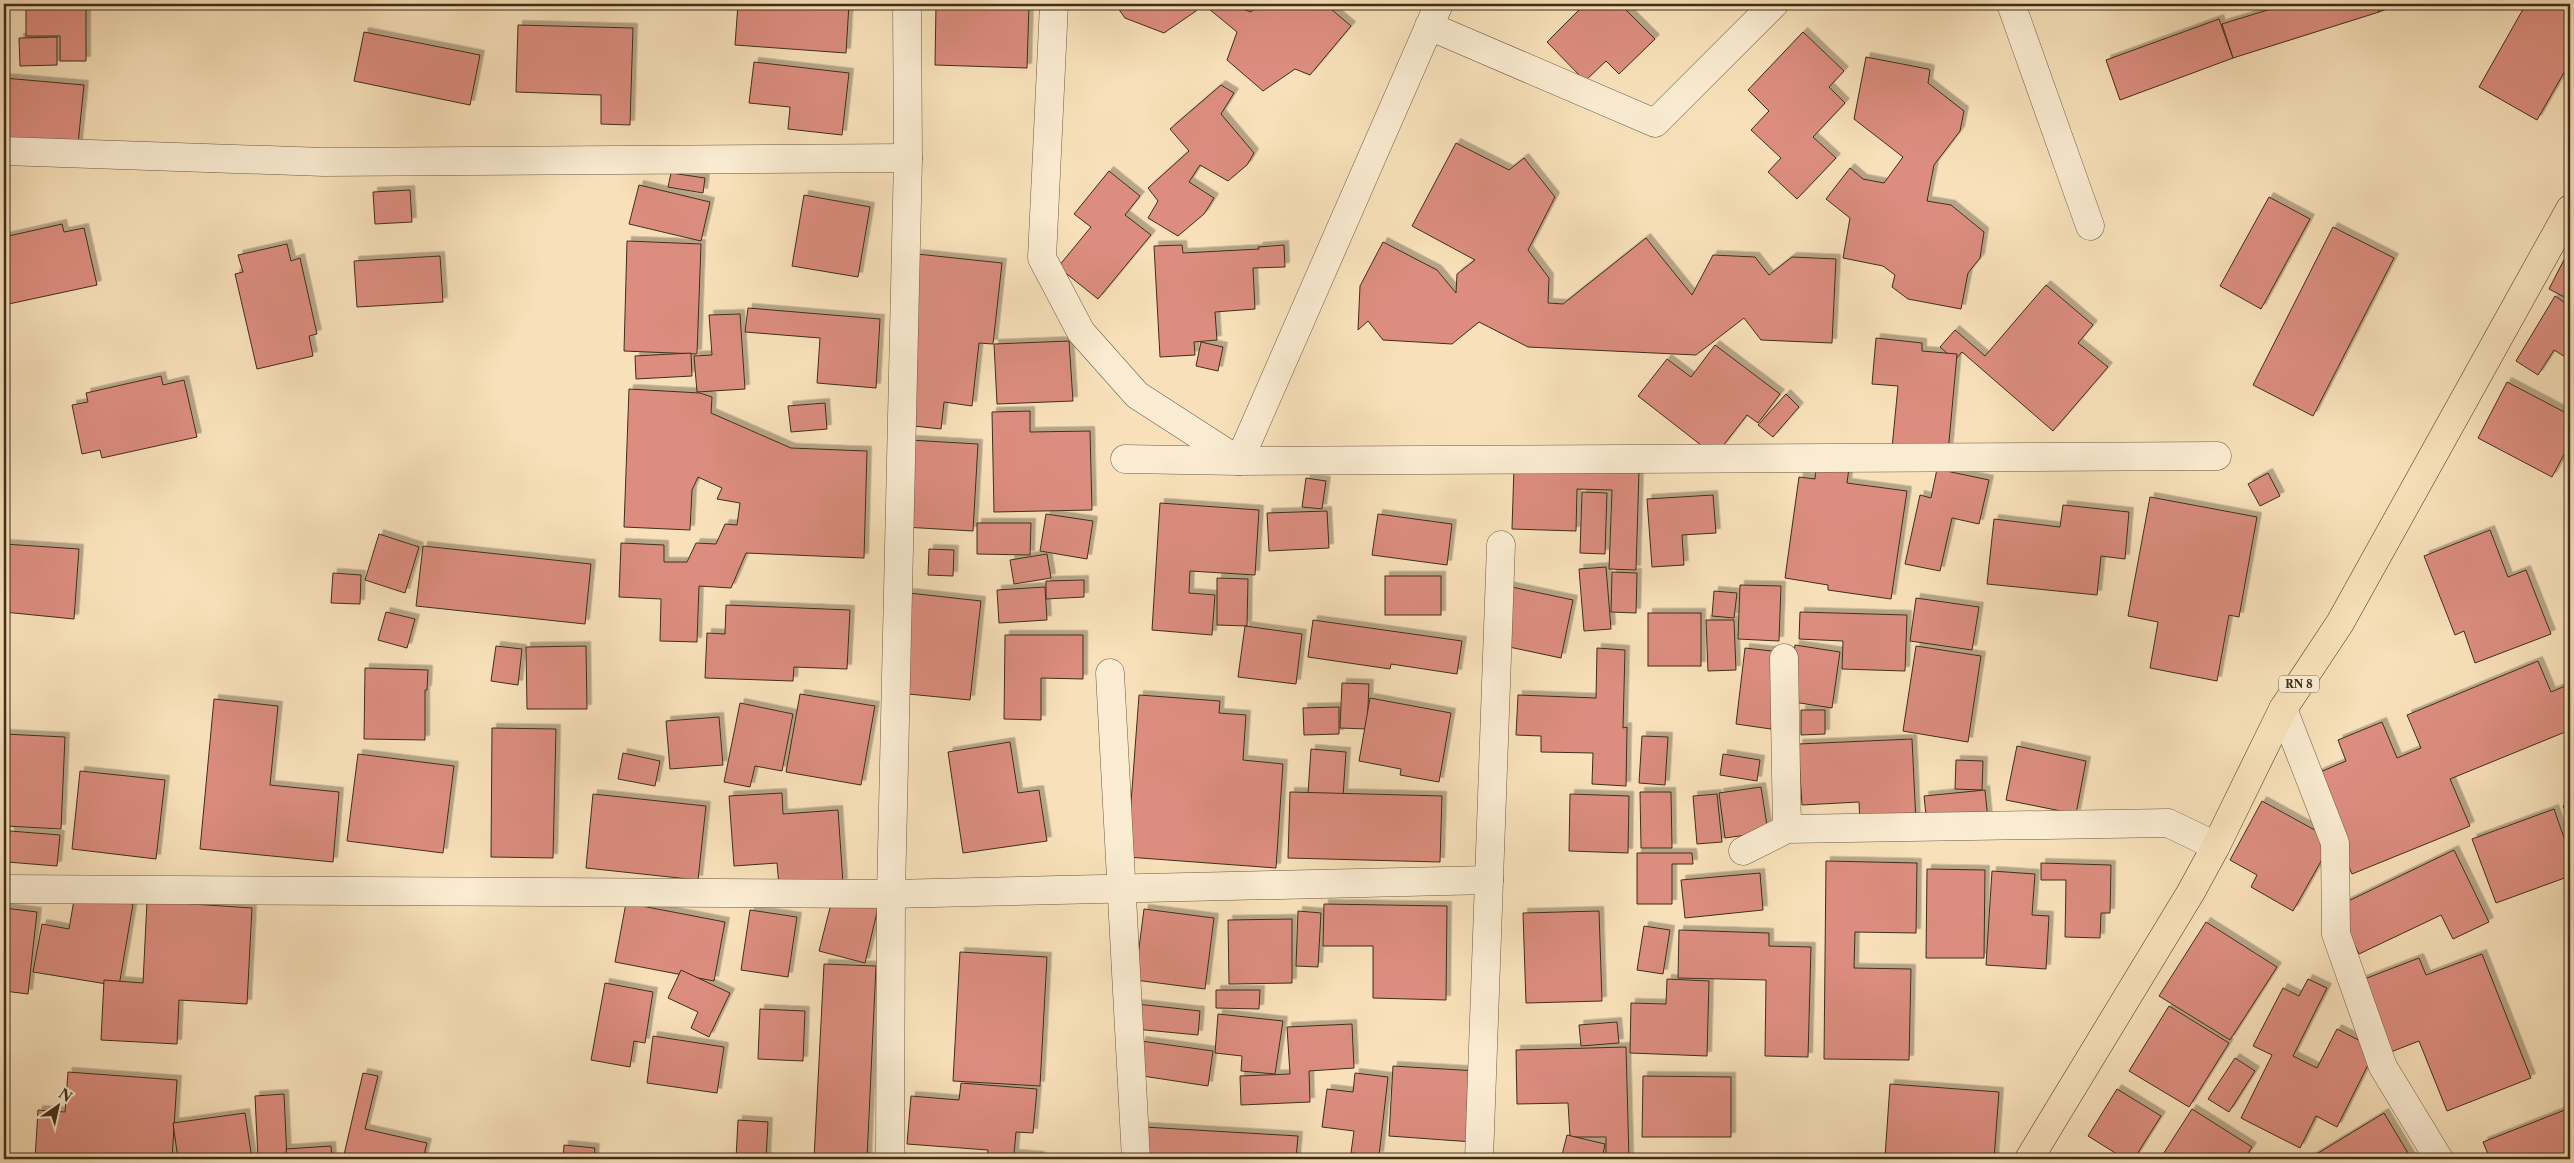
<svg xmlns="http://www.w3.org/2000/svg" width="2574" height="1163" font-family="'Libre Caslon Text',serif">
	<defs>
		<filter id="shadow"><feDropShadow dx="4.5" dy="-4.5" stdDeviation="0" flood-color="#0004"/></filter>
	</defs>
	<rect width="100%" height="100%" fill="#f8e1ba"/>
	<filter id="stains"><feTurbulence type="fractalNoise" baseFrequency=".004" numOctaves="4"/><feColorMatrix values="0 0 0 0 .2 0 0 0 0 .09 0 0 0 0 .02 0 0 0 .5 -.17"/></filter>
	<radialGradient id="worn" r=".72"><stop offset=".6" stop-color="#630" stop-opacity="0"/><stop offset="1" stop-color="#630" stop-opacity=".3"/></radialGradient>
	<g fill="#dc8d7f" stroke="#3f2e19" filter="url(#shadow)">
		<polygon points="26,4 86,4 86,61 60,61 60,36 26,36"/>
		<polygon points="738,4 849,4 846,53 735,45"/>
		<polygon points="936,4 1029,4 1027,68 935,65"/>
		<polygon points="1115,4 1198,4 1196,11 1164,33 1125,18"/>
		<polygon points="1203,4 1228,4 1251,12 1258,4 1336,4 1331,9 1351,26 1310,75 1295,69 1263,91 1227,60 1237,32"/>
		<polygon points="1585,4 1632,4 1626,10 1655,39 1619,74 1606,61 1585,81 1547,42"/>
		<polygon points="2287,4 2376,4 2379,12 2233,58 2222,24"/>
		<polygon points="2376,4 2400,4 2379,12"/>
		<polygon points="2526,4 2570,4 2570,62 2537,120 2479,87"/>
		<polygon points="2219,19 2233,58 2120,100 2106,60"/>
		<polygon points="518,25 633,28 630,125 601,124 601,95 516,92"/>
		<polygon points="364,32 480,55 470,105 354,81"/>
		<polygon points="1803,32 1844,71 1829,87 1845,103 1813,137 1836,158 1797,199 1768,172 1781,158 1751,130 1769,111 1748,90"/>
		<polygon points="57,37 57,65 20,66 19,38"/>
		<polygon points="1866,57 1928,69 1930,70 1928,83 1964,111 1960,131 1934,165 1927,201 1951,205 1984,232 1980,258 1968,273 1961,309 1908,299 1892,287 1895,275 1883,266 1843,258 1850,218 1826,199 1850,168 1863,179 1884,183 1903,157 1854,119"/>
		<polygon points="754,62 849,73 842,135 788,129 790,107 749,103"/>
		<polygon points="4,78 84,85 78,144 4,137"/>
		<polygon points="1221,85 1234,93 1221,114 1254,153 1247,165 1228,181 1200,165 1189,182 1214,198 1204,214 1178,236 1148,218 1158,201 1148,188 1189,151 1170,129"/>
		<polygon points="1456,143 1509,170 1524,158 1555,197 1528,250 1549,278 1548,303 1563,304 1646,238 1692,295 1713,255 1755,257 1769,275 1792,257 1836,259 1832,343 1761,340 1744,318 1696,355 1528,347 1479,322 1452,344 1383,340 1368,321 1358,330 1360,286 1383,242 1437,270 1456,293 1457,274 1475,260 1412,226"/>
		<polygon points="1109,171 1140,196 1125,215 1151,235 1098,299 1058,267 1091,227 1074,214"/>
		<polygon points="671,173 705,178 703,193 668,187"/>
		<polygon points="639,185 710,202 701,241 629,224"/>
		<polygon points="410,190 412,222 375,224 373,192"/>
		<polygon points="804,195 870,207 858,277 792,266"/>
		<polygon points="2269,197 2310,219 2261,309 2220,286"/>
		<polygon points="62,224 64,232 84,228 97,285 4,305 4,237"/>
		<polygon points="2333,227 2394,258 2313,416 2253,385"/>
		<polygon points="627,241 701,244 697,354 624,351"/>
		<polygon points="287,244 291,261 300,258 317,334 309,336 313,356 257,369 235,274 243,272 238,255"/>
		<polygon points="1182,245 1183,253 1259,249 1258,247 1284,245 1285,267 1253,268 1255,309 1215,312 1217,340 1194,342 1195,355 1160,357 1154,246"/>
		<polygon points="2570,248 2570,300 2549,289"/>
		<polygon points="917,254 1002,263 993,344 979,343 972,406 944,402 941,429 905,425"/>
		<polygon points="440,256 443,302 357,307 354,261"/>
		<polygon points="2046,285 2093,325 2078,343 2108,367 2053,431 1962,352 1955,360 1940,347 1955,330 1985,356"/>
		<polygon points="2555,296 2570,306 2570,360 2554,350 2538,375 2516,361"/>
		<polygon points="748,308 880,319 876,388 817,383 820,338 745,332"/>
		<polygon points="740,314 745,389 697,392 694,356 712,355 709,315"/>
		<polygon points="1876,338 1922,343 1922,351 1957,354 1948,453 1892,448 1898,386 1872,384"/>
		<polygon points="1069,341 1073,401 997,404 994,344"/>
		<polygon points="1201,342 1223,347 1218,371 1196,366"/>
		<polygon points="1715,345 1780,394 1758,423 1747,415 1715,456 1638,396 1667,359 1691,377"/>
		<polygon points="691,353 692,376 636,379 635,356"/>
		<polygon points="161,376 163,385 184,380 197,437 102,458 100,450 82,454 72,405 88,402 86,393"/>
		<polygon points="2507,382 2570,415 2570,443 2552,477 2478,438"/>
		<polygon points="629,389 700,393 712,397 711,413 791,448 867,451 864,558 746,553 731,588 699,586 697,642 660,641 661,599 619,597 621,543 664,545 664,562 687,562 696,543 716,544 725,524 737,525 740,503 717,499 722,488 698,477 692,490 690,530 624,527"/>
		<polygon points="1786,394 1799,407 1773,437 1758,425"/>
		<polygon points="825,403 827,429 791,432 788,406"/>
		<polygon points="1030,411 1030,432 1090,431 1092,510 994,512 992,412"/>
		<polygon points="909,440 978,444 973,531 904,527"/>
		<polygon points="1816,464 1849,468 1847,483 1907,491 1891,599 1828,590 1828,585 1785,578 1799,477 1815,479"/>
		<polygon points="1514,467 1639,471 1636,570 1609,569 1612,490 1577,489 1576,531 1512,529"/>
		<polygon points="1937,469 1989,480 1979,524 1952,518 1940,571 1905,564 1920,495 1931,498"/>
		<polygon points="2268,473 2280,496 2260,506 2248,484"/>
		<polygon points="1306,478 1326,481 1322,509 1302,507"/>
		<polygon points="1582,492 1607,493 1605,554 1580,553"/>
		<polygon points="1713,495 1716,533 1682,535 1684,565 1652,567 1647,499"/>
		<polygon points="2150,497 2257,517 2239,617 2229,615 2217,681 2150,668 2158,622 2128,616"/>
		<polygon points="1160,503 1259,510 1255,575 1190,571 1189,593 1215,595 1212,635 1152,630"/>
		<polygon points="2063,505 2129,512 2125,559 2101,556 2097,595 1987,584 1994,519 2060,527"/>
		<polygon points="1327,511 1329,548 1269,551 1267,513"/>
		<polygon points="1046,514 1093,521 1087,559 1040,551"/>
		<polygon points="1378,514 1452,524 1447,565 1372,555"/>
		<polygon points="977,523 1031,523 1030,555 977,554"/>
		<polygon points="2490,530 2508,577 2526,570 2551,634 2475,663 2464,631 2455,635 2424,556"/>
		<polygon points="379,534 419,547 405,593 365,580"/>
		<polygon points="4,544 79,549 74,619 4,612"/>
		<polygon points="423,546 591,564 585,624 416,606"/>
		<polygon points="929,549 954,550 953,576 928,575"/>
		<polygon points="1047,554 1051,578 1014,584 1010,560"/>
		<polygon points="1606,567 1611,629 1584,631 1579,569"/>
		<polygon points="1612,572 1637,573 1636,613 1611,612"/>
		<polygon points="333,573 361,575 360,604 331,603"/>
		<rect x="1385" y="576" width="56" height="39"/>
		<polygon points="1217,578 1248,579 1247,626 1217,625"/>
		<polygon points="1084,580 1084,597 1046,599 1046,581"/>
		<polygon points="1740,585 1781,586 1779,641 1738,639"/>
		<polygon points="1507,586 1573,600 1561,658 1495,644"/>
		<polygon points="1045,587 1047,620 999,623 997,590"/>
		<polygon points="1714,591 1737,593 1734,618 1712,616"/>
		<polygon points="909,593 981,601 970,700 898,693"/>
		<polygon points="1916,598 1979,607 1972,650 1910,641"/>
		<polygon points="726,605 850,610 847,669 794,667 793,681 705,678 707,633 725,634"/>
		<polygon points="386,612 415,619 407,648 378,640"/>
		<polygon points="1800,612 1907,615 1905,671 1842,669 1843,641 1799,639"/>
		<rect x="1648" y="613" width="53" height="53"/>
		<polygon points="1313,620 1462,641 1457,674 1391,664 1390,669 1308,657"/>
		<polygon points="1706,620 1734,620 1736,670 1708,671"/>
		<polygon points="1245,626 1302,634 1296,684 1238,677"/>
		<polygon points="1005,635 1083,635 1083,679 1041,678 1041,720 1004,719"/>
		<polygon points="1795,645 1840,652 1832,708 1787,701"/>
		<polygon points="496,646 522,649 518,685 491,681"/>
		<polygon points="586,646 587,709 527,709 526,647"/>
		<polygon points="1916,646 1981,656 1968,742 1903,731"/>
		<polygon points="1597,648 1625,650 1623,728 1627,727 1626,786 1592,784 1593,753 1541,752 1541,736 1516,735 1518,695 1596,698"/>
		<polygon points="1745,648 1781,652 1771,729 1736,724"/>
		<polygon points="2538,661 2551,692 2570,684 2570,730 2450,779 2470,826 2352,874 2311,776 2346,761 2338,740 2382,722 2397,758 2421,748 2407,715"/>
		<polygon points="365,668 428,670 427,690 425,690 425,740 364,739"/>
		<polygon points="1342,683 1369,684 1367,729 1340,728"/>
		<polygon points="800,694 875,706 861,785 786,772"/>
		<polygon points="1139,695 1220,701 1219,713 1246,715 1243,760 1283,764 1276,868 1127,857"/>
		<polygon points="1370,698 1451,713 1439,782 1400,775 1401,769 1359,761"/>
		<polygon points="214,699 278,706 270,785 339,792 333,862 200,849"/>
		<polygon points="740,703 793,714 782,771 755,766 750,787 724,782"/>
		<polygon points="1339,707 1339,734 1304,735 1303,708"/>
		<polygon points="1801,710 1825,710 1825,734 1801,735"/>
		<polygon points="719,717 723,765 670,769 666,721"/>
		<polygon points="492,728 556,729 553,858 491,857"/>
		<polygon points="4,734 65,737 61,829 6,826 4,855"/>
		<polygon points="1642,736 1668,737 1665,785 1639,783"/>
		<polygon points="1912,739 1916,822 1860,824 1859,802 1802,805 1798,744"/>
		<polygon points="1010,742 1018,793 1039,790 1047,841 963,853 948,752"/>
		<polygon points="2017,746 2086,761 2076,814 2006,800"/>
		<polygon points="1311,749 1346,752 1343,797 1308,794"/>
		<polygon points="623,753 660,761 655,786 618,779"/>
		<polygon points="358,754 454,766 443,853 347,841"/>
		<polygon points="1723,754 1760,760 1757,781 1720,775"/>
		<polygon points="1956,760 1983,761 1982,790 1955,789"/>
		<polygon points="80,771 165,780 156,859 72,849"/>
		<polygon points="1761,787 1768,832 1725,838 1719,793"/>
		<polygon points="1985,790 1988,820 1927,825 1924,796"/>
		<polygon points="1290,792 1442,796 1440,862 1288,858"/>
		<polygon points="1640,792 1671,792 1672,848 1641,848"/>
		<polygon points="782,793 783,814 838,810 843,883 779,886 777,863 734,866 729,796"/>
		<polygon points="593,794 706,806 698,880 586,868"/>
		<polygon points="1570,794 1629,796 1628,853 1569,851"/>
		<polygon points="1717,794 1722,842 1697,844 1693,796"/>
		<polygon points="2262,801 2333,840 2293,911 2251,887 2257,875 2230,860"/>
		<polygon points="2570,802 2570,822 2563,806"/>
		<polygon points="2554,809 2570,855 2570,876 2496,903 2472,839"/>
		<polygon points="10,831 60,835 57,866 7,862"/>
		<polygon points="2454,850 2489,922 2453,939 2441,915 2359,954 2336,907"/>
		<polygon points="1637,853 1692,853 1693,864 1672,864 1672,904 1637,904"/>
		<polygon points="1826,861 1917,863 1916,933 1855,932 1854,968 1911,969 1909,1060 1824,1059"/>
		<polygon points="2041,863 2111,865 2110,913 2101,913 2100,938 2065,937 2066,880 2041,880"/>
		<polygon points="1927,869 1985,870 1984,958 1926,958"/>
		<polygon points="1992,871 2035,874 2032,915 2049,916 2046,969 1986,965"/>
		<polygon points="1760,873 1763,910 1685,918 1681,880"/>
		<polygon points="75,894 133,904 119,986 33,972 42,924 69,929"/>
		<polygon points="833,896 878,908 865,963 819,951"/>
		<polygon points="147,901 252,908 247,1004 179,1000 177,1044 101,1040 104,980 143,983"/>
		<polygon points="626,903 725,922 714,981 615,962"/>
		<polygon points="1324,904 1447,906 1446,1000 1373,998 1373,946 1323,946"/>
		<polygon points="4,908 37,912 28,994 4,991"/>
		<polygon points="1144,909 1214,918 1205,989 1135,980"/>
		<polygon points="750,910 797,917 788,977 741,970"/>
		<polygon points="1298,911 1321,913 1318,967 1296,966"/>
		<polygon points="1599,911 1602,1001 1526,1003 1523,913"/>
		<polygon points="1292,919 1292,983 1229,984 1228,920"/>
		<polygon points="2206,922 2277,967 2230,1040 2159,996"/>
		<polygon points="1644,926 1670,930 1663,974 1637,970"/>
		<polygon points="1679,930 1769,933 1769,946 1811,947 1808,1057 1765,1056 1766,980 1678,978"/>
		<polygon points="960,952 1047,957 1040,1086 953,1081"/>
		<polygon points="2482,954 2531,1078 2447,1111 2419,1041 2383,1055 2354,983 2419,958 2426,975"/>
		<polygon points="824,964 876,966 867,1159 814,1159"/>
		<polygon points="681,970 730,993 709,1037 691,1028 698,1012 668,998"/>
		<polygon points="1667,979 1709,981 1707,1056 1630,1053 1631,1003 1666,1004"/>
		<polygon points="2308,979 2327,988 2293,1056 2317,1068 2337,1029 2376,1049 2337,1127 2316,1116 2300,1148 2241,1118 2272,1055 2253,1046 2283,988 2299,996"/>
		<polygon points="605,983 653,992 645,1043 634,1041 630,1067 591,1060"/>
		<polygon points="1216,990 1260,990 1259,1009 1216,1008"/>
		<polygon points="1137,1004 1200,1011 1198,1035 1135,1029"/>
		<polygon points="2169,1006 2229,1043 2189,1107 2129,1071"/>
		<polygon points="760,1009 805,1011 803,1061 758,1059"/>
		<polygon points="1218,1014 1283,1021 1275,1074 1241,1071 1242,1056 1215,1053"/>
		<polygon points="1617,1022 1619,1043 1581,1046 1579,1025"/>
		<polygon points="1352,1024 1354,1068 1309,1071 1310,1102 1241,1105 1240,1076 1290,1074 1287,1027"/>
		<polygon points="653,1036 724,1047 717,1093 647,1083"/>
		<polygon points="1141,1041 1213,1051 1208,1086 1136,1075"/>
		<polygon points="1626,1047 1629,1159 1606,1159 1606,1137 1570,1137 1568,1103 1517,1104 1516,1050"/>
		<polygon points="2235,1058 2255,1071 2229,1112 2208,1099"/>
		<polygon points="1393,1066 1477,1071 1473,1142 1389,1136"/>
		<polygon points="68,1072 177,1080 172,1159 35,1159 38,1110 65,1112"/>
		<polygon points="363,1073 378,1076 365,1129 427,1143 423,1159 343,1159"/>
		<polygon points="1355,1073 1388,1077 1379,1156 1351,1153 1354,1131 1322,1127 1327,1089 1353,1092"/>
		<polygon points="1643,1076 1731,1077 1731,1137 1642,1137"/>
		<polygon points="961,1083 1037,1089 1033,1133 1016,1132 1014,1154 1040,1156 1040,1159 987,1159 988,1150 907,1144 911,1096 959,1100"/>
		<polygon points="1890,1084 1999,1092 1994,1159 1885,1157"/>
		<polygon points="2117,1089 2161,1116 2134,1159 2125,1159 2088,1136"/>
		<polygon points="284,1094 287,1159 258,1159 255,1096"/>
		<polygon points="2570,1108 2570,1159 2490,1159 2483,1142"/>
		<polygon points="2192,1109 2252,1147 2244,1159 2160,1159"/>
		<polygon points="245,1113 252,1159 178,1159 173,1123"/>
		<polygon points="2384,1113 2411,1158 2311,1159 2310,1158"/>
		<polygon points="738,1120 768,1122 766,1159 736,1159"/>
		<polygon points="1144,1127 1298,1136 1296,1159 1142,1159"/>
		<polygon points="1567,1135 1605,1144 1602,1159 1561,1159"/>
		<polygon points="564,1145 595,1148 594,1159 563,1159"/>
		<polygon points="331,1146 332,1159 287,1159 286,1149"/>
	</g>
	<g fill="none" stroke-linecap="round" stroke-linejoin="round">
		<defs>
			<g id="minor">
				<polyline points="1054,4 1042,258 1081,332 1137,395 1239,461 1439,4"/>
				<polyline points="2011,4 2090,226"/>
				<polyline points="1429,26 1655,123 1774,4"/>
				<polyline points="4,151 324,162 908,158"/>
				<polyline points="1125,459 1239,461 2217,456"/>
				<polyline points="1784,658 1787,829"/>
				<polyline points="1110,673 1136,1159"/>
				<polyline points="2283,709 2335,843 2336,934 2383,1067 2439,1159"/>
				<polyline points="1743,851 1787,829 2168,823 2216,846"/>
				<polyline points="4,889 891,894 1489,880"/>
				<polyline points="890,1159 891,894 908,158 907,4"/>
				<polyline points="1479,1159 1501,545"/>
			</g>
			<polyline id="primary" points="2029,1159 2191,892 2216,846 2283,709 2340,623 2570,209"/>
		</defs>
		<use href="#minor" stroke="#6d5b41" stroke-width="29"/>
		<use href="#primary" stroke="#3f2e19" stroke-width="29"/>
		<use href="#minor" stroke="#faecd2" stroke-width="28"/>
		<use href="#primary" stroke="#f8e1ba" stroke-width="28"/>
	</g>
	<g text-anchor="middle" stroke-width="4" stroke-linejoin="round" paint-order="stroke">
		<rect fill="#faecd2" stroke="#776750" stroke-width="1" x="2279" y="675.5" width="40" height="17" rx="4"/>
		<g font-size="11" font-weight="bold" fill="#3f2e19">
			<text x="2299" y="688">RN 8</text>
		</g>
	</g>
	<rect width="2574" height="1163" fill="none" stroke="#f8e1ba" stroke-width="20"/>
	<rect x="5" y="5" width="2564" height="1153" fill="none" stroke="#3f2e19" stroke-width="2.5"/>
	<rect x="10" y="10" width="2554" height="1143" fill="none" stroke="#3f2e19"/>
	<g transform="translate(58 1106) rotate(34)" stroke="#faecd2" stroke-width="4" paint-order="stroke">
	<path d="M0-4L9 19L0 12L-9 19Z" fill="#3f2e19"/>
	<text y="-8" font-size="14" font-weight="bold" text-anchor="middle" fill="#3f2e19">N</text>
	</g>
	<rect width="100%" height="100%" filter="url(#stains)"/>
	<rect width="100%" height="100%" fill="url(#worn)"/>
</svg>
